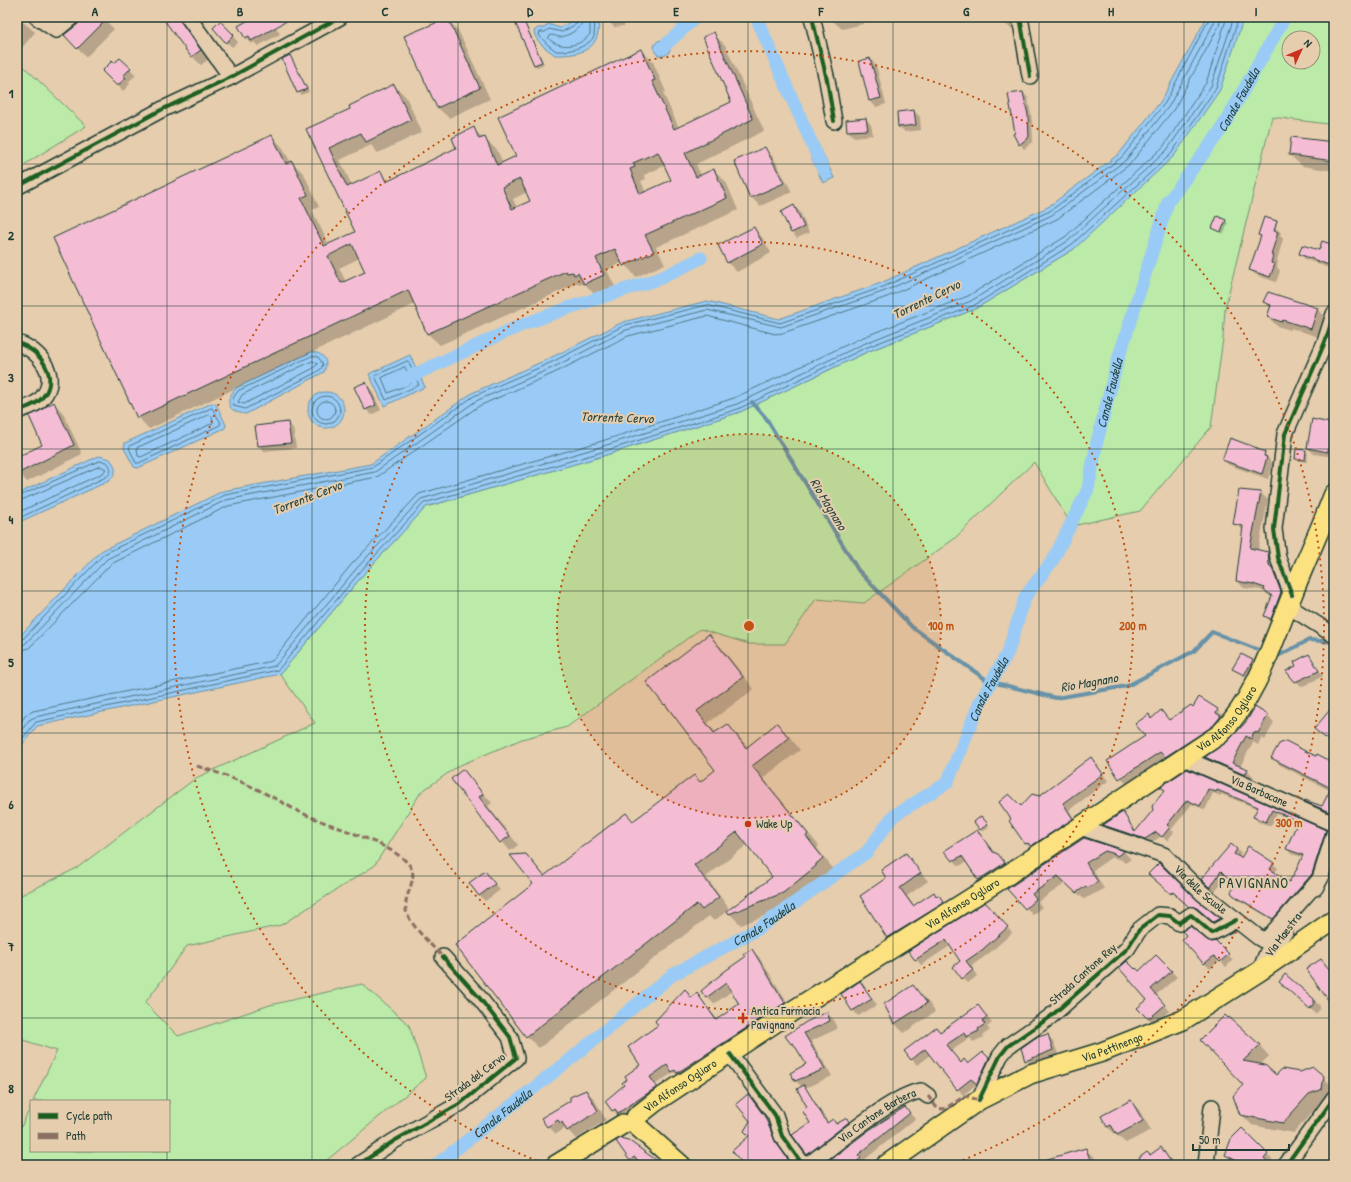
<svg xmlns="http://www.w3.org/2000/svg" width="1351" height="1182" font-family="'Patrick Hand',sans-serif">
	<rect width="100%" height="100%" fill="#e5cdad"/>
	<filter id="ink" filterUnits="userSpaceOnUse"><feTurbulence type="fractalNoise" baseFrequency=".025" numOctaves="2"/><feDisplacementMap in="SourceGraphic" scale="8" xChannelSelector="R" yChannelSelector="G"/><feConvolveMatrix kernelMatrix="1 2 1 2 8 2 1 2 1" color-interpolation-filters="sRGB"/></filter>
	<g filter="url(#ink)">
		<g fill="#bceaa8" stroke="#6e946e" fill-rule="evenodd">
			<path d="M 1244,17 L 1334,17 L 1334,117 L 1328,124 L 1272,117 L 1225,308 L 1223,338 L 1211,427 L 1140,511 L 1072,526 L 1034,462 L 954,539 L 864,603 L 816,599 L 785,644 L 749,644 L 700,629 L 567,727 L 522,739 L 458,766 L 421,792 L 374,866 L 281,925 L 187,946 L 145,1003 L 178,1036 L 270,1005 L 362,984 L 409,1025 L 426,1078 L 321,1165 L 17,1165 L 17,1129 L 21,1127 L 31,1106 L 31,1151 L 169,1151 L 169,1101 L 33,1101 L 57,1051 L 17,1038 L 17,897 L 77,868 L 196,778 L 315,723 L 280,674 L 363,575 L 426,507 L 603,456 L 740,412 L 867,352 L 975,309 L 1074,249 ZM 1289,38 L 1313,38 L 1313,62 L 1289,62 Z"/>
			<polygon points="17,60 86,126 17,169"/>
		</g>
		<g fill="#99cbf6" stroke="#6892a8">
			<path d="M 575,17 L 598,17 C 603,48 582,56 555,55 C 547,49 535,42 534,31 L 538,28 L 544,28 L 548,24 L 560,28 L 575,19 Z"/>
			<polygon points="1207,17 1244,17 1220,90 1174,156 1074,249 975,309 867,352 740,412 603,456 426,507 363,575 280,674 37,726 17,751 17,639 101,551 223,491 371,464 472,393 548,359 623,322 707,301 779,319 881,283 1048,207 1119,154 1161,101"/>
			<circle cx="662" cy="48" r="8"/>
			<polygon points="822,152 834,178 823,183 811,157"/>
			<path d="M 311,352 C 324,353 329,360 324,372 L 246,414 C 227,412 224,401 236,388 Z"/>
			<polygon points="410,355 425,387 384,406 369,374"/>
			<circle cx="326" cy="410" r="18"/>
			<polygon points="212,403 216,404 226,425 225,428 138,468 134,467 124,448 125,443"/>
			<path d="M 99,456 L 110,459 C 117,467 117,474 109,481 L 17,523 L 17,494 Z"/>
		</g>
		<g fill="#0003" fill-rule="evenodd">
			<polygon points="17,17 35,32 21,49 17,46"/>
			<polygon points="83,17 102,17 114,29 86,57 77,48 78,25"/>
			<polygon points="163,17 184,17 188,23 189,32 209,59 201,65 192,56"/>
			<polygon points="251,17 270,17 280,34 258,46 254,42 252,44 246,38 240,26 251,20"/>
			<polygon points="522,17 544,64 537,67 534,65"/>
			<polygon points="605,17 624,17 626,19 624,26 614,27"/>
			<polygon points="833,17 862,17 863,24 842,29 833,21"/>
			<polygon points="1004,17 1019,17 1017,27 1011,29 1005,23"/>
			<polygon points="447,20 458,30 490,99 449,118 438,108 405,36"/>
			<polygon points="220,22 238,42 232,47 227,42"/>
			<path d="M 713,34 L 725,45 L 764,131 L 696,164 L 701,176 L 714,170 L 726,182 L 738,210 L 656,247 L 665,264 L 636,277 L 623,262 L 607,270 L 615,287 L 596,296 L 584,283 L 580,285 L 578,283 L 440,345 L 428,334 L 415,304 L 149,429 L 138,417 L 272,136 L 283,148 L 291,163 L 292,162 L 304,174 L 319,207 L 312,210 L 329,245 L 356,232 L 308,129 L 351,109 L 394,85 L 406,97 L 422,132 L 378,153 L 371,145 L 340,160 L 352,186 L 380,172 L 389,181 L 458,149 L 473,129 L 497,150 L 503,163 L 517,157 L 641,50 L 653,62 L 666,92 L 663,93 L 679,128 L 733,103 ZM 666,165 L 673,181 L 646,193 L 641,181 L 646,179 L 644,175 ZM 527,192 L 531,201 L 517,208 L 513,199 ZM 360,258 L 366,272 L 346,282 L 339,268 Z"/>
			<polygon points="290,56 309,92 301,95 283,60"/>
			<polygon points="120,59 136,75 128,82 130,84 123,91 104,71"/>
			<polygon points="870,59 876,65 886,104 876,107 870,101 860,62"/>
			<polygon points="1023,93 1028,98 1032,121 1033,142 1024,149 1014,135 1016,133"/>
			<polygon points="914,111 920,117 921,130 905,132 899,126"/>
			<polygon points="866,119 871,125 873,135 854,137 848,131"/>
			<polygon points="1334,144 1334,171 1302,166 1290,155"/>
			<polygon points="764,148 773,157 792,192 760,206 751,197"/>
			<polygon points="794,206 800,212 809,233 797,238 791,232"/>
			<polygon points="1218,217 1228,223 1224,234 1214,228"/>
			<polygon points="1275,227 1281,233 1280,235 1283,239 1277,260 1278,262 1277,267 1280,271 1276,282 1256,275 1250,270 1262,237 1260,235"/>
			<polygon points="754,229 762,237 771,253 737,272 728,263 720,246"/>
			<polygon points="1334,246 1334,270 1305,259 1300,254 1319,251"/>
			<polygon points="1265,302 1317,309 1326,318 1319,337 1291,328 1291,330 1277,326 1268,317 1271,309"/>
			<polygon points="366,383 371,389 381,410 371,415 366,409"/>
			<polygon points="54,404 63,413 82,454 27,482 17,470 17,458 43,445"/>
			<polygon points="288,423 293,428 296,448 264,451 259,446 256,426"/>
			<polygon points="1334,425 1333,457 1314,454 1308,448"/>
			<polygon points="1306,451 1308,454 1307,462 1299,461 1296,458"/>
			<polygon points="1264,453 1273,464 1268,479 1229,465 1223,459"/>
			<polygon points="1240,491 1261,493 1268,500 1258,551 1268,553 1275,560 1276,573 1279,576 1288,600 1272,623 1265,616 1273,598 1261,590 1244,588 1237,581 1244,531 1234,523"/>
			<path d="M 709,635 L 721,647 L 754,689 L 708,723 L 716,733 L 728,725 L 748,747 L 777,724 L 789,736 L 800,750 L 763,778 L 819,846 L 817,848 L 834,870 L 827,876 L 828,878 L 795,904 L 741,925 L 727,911 L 714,921 L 709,916 L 539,1048 L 527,1036 L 535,885 L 526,855 L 545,876 L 626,814 L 634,822 L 700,782 L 717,770 L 647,683 ZM 748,844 L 773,877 L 730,910 L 706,877 Z"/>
			<polygon points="1309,655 1323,676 1301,687 1296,681 1297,666"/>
			<polygon points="1252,661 1258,667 1250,680 1234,669"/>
			<polygon points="1194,708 1217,710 1225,718 1128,786 1109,762 1147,736 1149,716 1153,719 1161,712 1170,721"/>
			<polygon points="1267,716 1274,722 1265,740 1261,738 1258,745 1253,742 1240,767 1247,770 1254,777 1252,781 1213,764 1206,757"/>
			<polygon points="1306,753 1334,764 1334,818 1313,808 1306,801 1323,808 1331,791 1280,765 1273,758"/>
			<polygon points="1091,758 1108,781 1069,810 1078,825 1033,850 1026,844 1021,807 1039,797"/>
			<polygon points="463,770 492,803 488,806 518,845 510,851 452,779"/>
			<polygon points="1187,770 1325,831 1330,836 1316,879 1278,923 1239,900 1234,894 1236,885 1227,875 1215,892 1202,879 1237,849 1241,854 1239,858 1273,864 1278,868 1274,874 1290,884 1303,857 1291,854 1287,849 1298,823 1277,814 1271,826 1258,822 1254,817 1258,809 1221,794 1221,796 1213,793 1205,810 1192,804 1171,830 1174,832 1167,841 1162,836 1150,843 1109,830 1104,825 1123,813 1136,832 1154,810 1165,791 1162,787"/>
			<polygon points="984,820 989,827 983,832 981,829"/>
			<polygon points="977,831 995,854 998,855 1010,869 985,885 967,862 959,866 946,851"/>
			<polygon points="1084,839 1124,852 1131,859 1125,863 1122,860 1112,857 1093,870 1104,889 1084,899 1066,883 1038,902 1042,907 1033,915 1008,889"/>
			<polygon points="906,855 928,881 907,896 914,906 938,896 946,904 895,945 887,938 888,878"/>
			<polygon points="485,872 500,890 485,901 479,895"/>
			<polygon points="1149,874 1195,900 1224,924 1219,927 1203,913 1195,912"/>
			<polygon points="990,909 1012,933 987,955 971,966 977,976 968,983 963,978 961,961 950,946 921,965 910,951"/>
			<polygon points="1183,940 1206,941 1221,947 1233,960 1226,967 1220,960 1210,969"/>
			<polygon points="752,950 759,957 792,1010 680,1078 674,1072 656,1084 663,1094 625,1119 619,1117 613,1110 626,1085 641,1065 660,1025 685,991 692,999 697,995 718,1020 741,1004 732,991 714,1004 707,997"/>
			<polygon points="1156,956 1177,977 1156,995 1169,1011 1157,1022 1152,1022 1147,1017 1148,1000 1135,970 1139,972"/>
			<polygon points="860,982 877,1005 858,1016 853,1010"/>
			<polygon points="913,987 929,1003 935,1012 904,1033 895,1024 885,1004"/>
			<polygon points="1286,987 1314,1000 1320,1006 1320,1009 1316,1014"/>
			<polygon points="978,1006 992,1023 987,1027 990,1030 983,1035 984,1037 973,1042 970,1038 951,1051 961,1064 968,1065 989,1059 994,1065 983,1088 978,1083 963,1095 931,1054 917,1065 912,1059 940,1033"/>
			<polygon points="827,1013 834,1020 837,1029 811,1041 832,1076 805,1088 828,1123 833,1120 837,1125 847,1119 852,1124 812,1159 807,1154 811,1123 802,1087 796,1081 808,1064 799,1050 792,1043"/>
			<polygon points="1047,1035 1053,1041 1059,1056 1032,1066 1026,1060"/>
			<polygon points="1201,1040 1259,1045 1269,1056 1260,1065 1276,1077 1323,1077 1334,1088 1332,1100 1319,1104 1294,1133 1252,1125 1241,1114 1244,1085"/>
			<polygon points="586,1091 594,1099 606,1120 576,1139 566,1128 556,1134 548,1126 571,1102"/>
			<polygon points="748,1095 771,1124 780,1148 792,1165 735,1165 741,1160 750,1136 752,1121"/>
			<polygon points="1131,1101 1139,1110 1151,1130 1126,1143 1107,1127"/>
			<polygon points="905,1108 915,1119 863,1161 865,1165 824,1165"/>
			<polygon points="1242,1130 1277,1165 1236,1165 1226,1155"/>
			<polygon points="617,1141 662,1165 635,1165"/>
			<polygon points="1161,1149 1175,1165 1143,1165 1150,1156"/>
			<polygon points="1086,1150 1095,1158 1097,1165 1056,1165"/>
		</g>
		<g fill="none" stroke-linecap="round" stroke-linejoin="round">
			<g stroke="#507682" stroke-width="1">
				<path d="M 579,17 L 578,23 L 562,32 L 549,29 L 545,32 L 540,32 L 539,35 L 547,44 L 556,51 C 569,52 586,48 594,37 L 595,17"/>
				<path d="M 584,17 C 584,26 570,36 560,37 C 557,37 554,35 551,35 L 548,38 C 559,50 581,47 590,34 L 590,17"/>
				<polygon points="312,356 318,357 323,364 321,369 315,373 245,409 234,406 233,398 238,391"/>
				<polygon points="313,361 318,364 312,369 244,404 238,402 242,395"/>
				<polygon points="408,361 419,385 386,400 375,376"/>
				<polygon points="405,367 412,383 388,393 382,378"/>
				<circle cx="326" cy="410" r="14"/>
				<circle cx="326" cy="410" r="9"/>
				<polygon points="212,408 221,423 220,425 139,463 136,463 129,448 130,446"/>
				<polygon points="209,415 212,416 213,423 141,457 138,456 137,448"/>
				<path d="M 17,497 L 99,461 L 107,462 C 112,468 112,473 106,477 L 17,519"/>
				<polyline points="17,502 100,466 106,469 103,473 17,513"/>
				<polyline points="17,641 22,640 104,554 225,495 373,467 474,396 550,363 625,325 707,305 780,323 883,287 1050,211 1122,157 1165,103 1210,17"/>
				<polyline points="17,646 25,644 107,559 226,500 375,472 476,401 552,368 626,330 707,310 781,327 885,291 1052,215 1126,160 1169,106 1214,23 1215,17"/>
				<polyline points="17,652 29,648 111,564 228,506 377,477 479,406 554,373 628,336 707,316 775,334 783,333 887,297 1057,219 1130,164 1174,109 1219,26 1221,17"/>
				<polyline points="17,727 26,715 33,711 272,661 351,565 419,494 599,442 734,398 861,338 968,296 1065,237 1163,147 1206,83 1227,17"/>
				<polyline points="17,737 29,720 35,717 275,666 356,569 421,499 600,447 737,404 863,344 971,301 1068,241 1167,150 1211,86 1234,17"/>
				<polyline points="17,745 36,722 278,670 359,573 424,503 602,452 738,409 865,348 973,306 1071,245 1171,154 1216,88 1239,17"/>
			</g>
			<g stroke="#6892a8" stroke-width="4">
				<polyline points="752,402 766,418 858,570 912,627 988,681 1056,698 1127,686 1194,651 1212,632 1264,652"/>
				<polyline points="1275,655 1278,656 1309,640 1334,642"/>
			</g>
			<g stroke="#99cbf6" stroke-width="13">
				<polyline points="756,17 823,169"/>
				<polyline points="663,47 696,17"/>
				<polyline points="403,380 517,327 565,309 661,278 701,258"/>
				<path id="s1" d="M 436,1165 L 572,1058 L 672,975 L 756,930 L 867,852 L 893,816 L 947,783 L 980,702 L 1008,652 L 1025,597 L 1053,560 L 1088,489 L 1097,442 L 1117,363 L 1168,202 L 1221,130 L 1285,17"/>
			</g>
		</g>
		<g fill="#f4bdd4" stroke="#1f3d34" fill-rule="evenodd">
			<polygon points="109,17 77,49 64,35 78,24 81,17"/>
			<polygon points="162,17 179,17 181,22 201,50 191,57"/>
			<polygon points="254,17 294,17 251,41 249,36 245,38 238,26"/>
			<polygon points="520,17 522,17 542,62 534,65 514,20"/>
			<polygon points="448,18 480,88 437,108 404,36"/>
			<polygon points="220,21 234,35 226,43 213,28"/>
			<path d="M 714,32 L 753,119 L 685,153 L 696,177 L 714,169 L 727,198 L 645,235 L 654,252 L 623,266 L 615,249 L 596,258 L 604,275 L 584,284 L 578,273 L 574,275 L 573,272 L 567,273 L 566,271 L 427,334 L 408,290 L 137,418 L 53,238 L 272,135 L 286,164 L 292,161 L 308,195 L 301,198 L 324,246 L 355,232 L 306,129 L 350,109 L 349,106 L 394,84 L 411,120 L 366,142 L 361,133 L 329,148 L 347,187 L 381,171 L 386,182 L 456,148 L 452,138 L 474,127 L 479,139 L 485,137 L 497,165 L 516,156 L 498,117 L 641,49 L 655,80 L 652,81 L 674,129 L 731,102 L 703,37 ZM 658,152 L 671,180 L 640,194 L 630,169 L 635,167 L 633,163 ZM 520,179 L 530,201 L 512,209 L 502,187 ZM 352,244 L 365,272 L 341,283 L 328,256 Z"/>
			<polygon points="290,55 307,89 297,93 282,59"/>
			<polygon points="120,58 131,68 123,76 126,78 117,86 102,71 112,61 114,63"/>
			<polygon points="870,58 881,98 869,101 859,61"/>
			<polygon points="1023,92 1028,115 1029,137 1019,145 1013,134 1015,133 1008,94"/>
			<polygon points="914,110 916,125 898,127 897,112"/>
			<polygon points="866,118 868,130 847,131 846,120"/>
			<polygon points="1291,137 1334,142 1334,161 1289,155"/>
			<polygon points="765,147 784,183 750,198 734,161"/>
			<polygon points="794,205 804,227 791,233 781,212"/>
			<polygon points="1217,216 1226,220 1221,232 1212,228"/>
			<polygon points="1264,217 1277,221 1274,231 1278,232 1271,255 1273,255 1271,263 1275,264 1270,277 1249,270 1261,236 1258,235"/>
			<polygon points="754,227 763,244 727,263 718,245"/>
			<polygon points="1322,241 1334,245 1334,267 1299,254 1302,245 1319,250"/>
			<polygon points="1268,292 1318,308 1311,329 1283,320 1282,322 1267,317 1271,305 1263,302"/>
			<polygon points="366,382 376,405 365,410 354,387"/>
			<polygon points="54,402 74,445 17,474 17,457 42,445 29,416"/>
			<polygon points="1312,419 1334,424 1334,450 1328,449 1328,452 1307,448"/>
			<polygon points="288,422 291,443 258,446 255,426"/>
			<polygon points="1230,438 1257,448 1257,449 1265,452 1264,456 1267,457 1262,474 1222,460"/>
			<polygon points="1296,449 1306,450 1305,460 1295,459"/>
			<polygon points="1239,490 1261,492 1250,548 1268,552 1269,565 1272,568 1281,592 1271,619 1264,616 1272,596 1264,590 1265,588 1253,584 1236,581 1243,526 1233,524"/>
			<polygon points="709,634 743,677 697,711 714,733 728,724 746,748 777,723 789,738 752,766 808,834 806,836 823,858 816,864 816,866 783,893 729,914 727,911 772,877 737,832 694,865 719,897 702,910 697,904 526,1037 455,945 533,884 510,855 526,854 544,876 626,813 633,821 694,775 700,782 715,770 665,704 664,705 646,682"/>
			<polygon points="1241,654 1253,660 1244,675 1232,669"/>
			<polygon points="1309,654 1319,671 1295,682 1286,671 1296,666 1294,662"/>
			<polygon points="1199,697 1218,709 1216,713 1221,716 1213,726 1165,757 1160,752 1119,779 1107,761 1145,736 1135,724 1149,714 1151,719 1161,710 1169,720 1191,705 1193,707"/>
			<polygon points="1334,705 1334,745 1314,729"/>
			<polygon points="1255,707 1268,715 1258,733 1254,732 1251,739 1246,736 1232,763 1248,769 1245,775 1205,757 1228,741 1246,722"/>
			<polygon points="1286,741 1307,752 1316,756 1317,754 1334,763 1334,814 1304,801 1305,800 1322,806 1331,788 1271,758 1279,744"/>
			<polygon points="1091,757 1103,774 1063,803 1073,819 1031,846 1028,843 1025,844 1009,821 1011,819 999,802 1009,794 1021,806 1032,794 1039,796"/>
			<polygon points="463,769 483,794 479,797 510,836 500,843 451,779"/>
			<polygon points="1187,769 1326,830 1312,874 1273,919 1233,895 1231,892 1235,886 1221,871 1210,888 1201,879 1231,844 1237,849 1234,854 1241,858 1248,846 1274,863 1270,869 1289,882 1297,869 1303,855 1286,849 1298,821 1272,810 1266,822 1253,817 1258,807 1217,790 1216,792 1208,789 1200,806 1187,800 1167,825 1170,827 1162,837 1156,832 1145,839 1103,825 1123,812 1135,832 1153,810 1152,806 1165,790 1160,787"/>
			<polygon points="981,816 988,824 980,830 974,822"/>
			<polygon points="977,830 993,852 998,854 1005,863 978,880 962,856 952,861 944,851"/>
			<polygon points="1084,838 1125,851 1117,856 1115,854 1105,851 1086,863 1098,882 1087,888 1086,886 1076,893 1058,876 1032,894 1036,899 1025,909 1007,889"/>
			<polygon points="906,853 921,873 900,888 913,906 934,892 936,896 939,895 944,903 887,938 860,896 886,878 881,870"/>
			<polygon points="1159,863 1196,899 1220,918 1213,922 1197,908 1189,907 1173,892 1171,894 1148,874"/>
			<polygon points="485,871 495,884 479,896 469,883"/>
			<polygon points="985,902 1008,927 982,950 966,961 973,970 962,979 953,967 960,961 946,940 915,960 908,951"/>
			<polygon points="1190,926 1207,940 1212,942 1216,941 1229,954 1220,962 1214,956 1204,964 1182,940 1186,935 1182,931"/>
			<polygon points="752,949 785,1003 677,1073 675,1070 672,1072 667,1065 650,1077 657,1087 618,1113 615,1109 612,1111 605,1101 624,1085 622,1083 627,1079 625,1076 640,1065 628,1047 658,1025 655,1021 685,989 691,998 697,993 716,1020 739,1004 726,983 706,998 701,991 725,971 745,957 743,954"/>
			<polygon points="1156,955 1172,971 1151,989 1165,1005 1151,1017 1146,1017 1137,1008 1147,1000 1119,968 1127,961 1135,969 1136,968 1139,971"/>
			<polygon points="1321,959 1329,969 1334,964 1334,1008 1306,969"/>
			<polygon points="1285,974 1314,999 1314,1003 1310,1009 1279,982"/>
			<polygon points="860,981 872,999 852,1011 841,994"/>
			<polygon points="913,985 927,1003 894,1024 884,1004"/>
			<polygon points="978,1005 987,1017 982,1021 985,1024 978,1029 979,1031 966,1037 964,1033 946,1045 961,1063 964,1059 968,1064 983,1052 989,1058 977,1084 971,1079 957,1090 925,1049 911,1060 904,1051 936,1027 940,1032"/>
			<polygon points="827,1012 830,1021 804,1033 825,1069 795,1081 790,1073 806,1064 793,1043 791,1044 785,1036 806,1022"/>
			<polygon points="1225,1015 1228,1018 1229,1017 1260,1045 1243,1061 1265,1065 1276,1075 1282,1069 1300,1072 1313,1067 1324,1076 1322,1089 1309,1094 1283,1123 1240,1115 1233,1096 1243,1085 1200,1040"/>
			<polygon points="1048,1034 1053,1050 1025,1061 1021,1048 1035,1038"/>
			<polygon points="804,1085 827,1123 833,1119 836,1124 847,1118 849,1122 807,1155 792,1135 810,1123 802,1110 807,1107 797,1089"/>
			<polygon points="586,1090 598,1111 567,1131 562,1122 560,1123 558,1120 547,1127 541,1118 570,1101 570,1097"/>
			<polygon points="748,1094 765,1117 775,1141 792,1165 744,1165 732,1151 749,1136 744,1131 750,1121 736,1104"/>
			<polygon points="1131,1100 1143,1121 1117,1135 1111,1125 1107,1127 1101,1116"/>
			<polygon points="905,1107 910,1113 858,1155 861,1158 853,1165 823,1165 869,1130"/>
			<polygon points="1242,1128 1268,1154 1264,1159 1270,1165 1245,1165 1225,1155 1231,1139"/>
			<polygon points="620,1138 628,1140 663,1165 644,1165 634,1157 630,1161 616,1141"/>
			<polygon points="1161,1147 1173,1165 1135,1165 1141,1161 1139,1158 1147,1152 1150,1155"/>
			<polygon points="1086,1148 1090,1160 1083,1162 1083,1165 1037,1165 1037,1162"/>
		</g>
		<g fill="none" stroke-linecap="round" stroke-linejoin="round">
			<defs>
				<g id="minor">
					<polyline points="37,17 56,30 72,17"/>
					<polyline points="188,17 231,77"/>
					<polyline points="812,17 827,80 834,121"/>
					<polyline points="1020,17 1030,76"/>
					<polyline points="17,187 161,110 231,77 340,17"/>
					<path d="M 17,343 C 39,349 61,377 42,398 C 37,405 25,408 17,411"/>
					<polyline points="1292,595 1278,558 1274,529 1285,434 1325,342 1334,314"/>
					<polyline points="1288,606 1334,635"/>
					<path id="s2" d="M 1184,758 L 1334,824"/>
					<path id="s3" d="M 1080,827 L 1164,855 L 1202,893 L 1258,937 L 1263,940 L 1269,937 L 1320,879"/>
					<polyline points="1315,888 1320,879 1334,834"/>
					<polyline points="1260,971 1267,953 1285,932"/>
					<polyline points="730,1054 775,1115 782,1136 803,1165"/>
					<polyline points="979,1100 1000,1056 1008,1046 1050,1017 1127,949 1139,930 1158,915 1170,916 1179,923 1191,915 1212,933 1236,920"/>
					<polyline points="358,1165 394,1141 461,1103 516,1058 510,1037 478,996 443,957"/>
					<path id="s4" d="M 808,1165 C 831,1148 896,1093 921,1091 L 928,1096"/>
					<polyline points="1206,1165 1212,1107"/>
					<polyline points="1286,1165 1334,1098"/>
				</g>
				<g id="major">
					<path id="s5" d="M 636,1117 L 655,1102 L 794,1010 L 1000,880 L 1220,734 C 1257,697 1273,641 1293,593 C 1306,560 1321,528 1334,494"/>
					<polyline points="637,1126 681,1165"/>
					<polyline points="556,1165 623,1124"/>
					<path id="s6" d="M 886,1165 L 979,1100 L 1030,1074 L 1102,1052 L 1183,1020 L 1260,971 L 1334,920"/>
				</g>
			</defs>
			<use href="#minor" stroke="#1f3d34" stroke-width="18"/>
			<use href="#major" stroke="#1f3d34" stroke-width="22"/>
			<use href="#minor" stroke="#e5cdad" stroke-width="15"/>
			<use href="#major" stroke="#fbe180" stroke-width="19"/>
			<g stroke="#8d6e63" stroke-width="3" stroke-dasharray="6 3" stroke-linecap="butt">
				<path d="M 197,766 C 222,774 247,783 270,796 C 281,801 291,808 302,813 C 328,826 394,843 410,866 C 419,879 403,895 406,910 C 408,923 433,947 443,957"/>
				<polyline points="928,1096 937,1108 944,1109 965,1096 979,1100"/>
			</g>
			<defs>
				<g id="cycleway">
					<polyline points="812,17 827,80 834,121"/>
					<polyline points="1020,17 1030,76"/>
					<polyline points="17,187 161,110 231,77 340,17"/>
					<path d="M 17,343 C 39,349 61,377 42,398 C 37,405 25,408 17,411"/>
					<polyline points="1292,595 1278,558 1274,529 1285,434 1325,342 1334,314"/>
					<polyline points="730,1054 775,1115 782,1136 803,1165"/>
					<polyline points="979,1100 1000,1056 1008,1046 1050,1017 1127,949 1139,930 1158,915 1170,916 1179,923 1191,915 1212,933 1236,920"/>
					<polyline points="358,1165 394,1141 461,1103 516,1058 510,1037 478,996 443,957"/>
					<polyline points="1286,1165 1334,1098"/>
				</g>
			</defs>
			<use href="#cycleway" stroke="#e5cdad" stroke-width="6"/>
			<use href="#cycleway" stroke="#1b5e20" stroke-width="4"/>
		</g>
	</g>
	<path fill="none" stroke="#1f3d34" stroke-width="1" stroke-opacity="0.55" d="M 167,17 L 167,1101M 312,17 L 312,1165M 458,17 L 458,1165M 603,17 L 603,1165M 748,17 L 748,1165M 893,17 L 893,1165M 1039,17 L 1039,1165M 1184,17 L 1184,1165M 17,164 L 1334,164M 17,306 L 1334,306M 17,449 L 1334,449M 17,591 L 1334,591M 17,733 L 1334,733M 17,876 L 1334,876M 17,1018 L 1334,1018M 167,1151 L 167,1165"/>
	<circle cx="749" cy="626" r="192" fill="#c05314" fill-opacity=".12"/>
	<g fill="none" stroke="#c05314" stroke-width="2" stroke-dasharray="2 4">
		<circle cx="749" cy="626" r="192"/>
		<circle cx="749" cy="626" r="384"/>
		<path d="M548 1165A575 575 0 1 1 950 1165"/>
	</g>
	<g fill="#c8321e" stroke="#e5cdad" stroke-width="1.5">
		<circle cx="748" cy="824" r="4"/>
		<path d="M741 1012h4v4h4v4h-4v4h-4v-4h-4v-4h4z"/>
	</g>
	<g text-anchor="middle" stroke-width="4" stroke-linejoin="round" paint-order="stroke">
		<g font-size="12" fill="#1f3d34" stroke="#e5cdad">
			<text dy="4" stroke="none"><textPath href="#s5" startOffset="714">Via Alfonso Ogliaro</textPath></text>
			<text dy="4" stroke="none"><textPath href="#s2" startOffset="82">Via Barbacane</textPath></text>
			<text dy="4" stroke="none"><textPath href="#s3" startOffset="139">Via delle Scuole</textPath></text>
			<text dy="4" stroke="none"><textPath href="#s5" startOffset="390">Via Alfonso Ogliaro</textPath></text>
			<text transform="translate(1283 935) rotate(-53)" y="4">Via Maestra</text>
			<text transform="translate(1083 974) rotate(-42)" y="4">Strada Cantone Rey</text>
			<text dy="4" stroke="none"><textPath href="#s6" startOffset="257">Via Pettinengo</textPath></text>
			<text transform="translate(475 1077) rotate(-37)" y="4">Strada del Cervo</text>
			<text dy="4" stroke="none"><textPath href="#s5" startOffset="54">Via Alfonso Ogliaro</textPath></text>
			<text dy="4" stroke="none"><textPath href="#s4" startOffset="85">Via Cantone Barbera</textPath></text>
		</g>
		<g font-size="12" fill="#1f3d34" stroke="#e5cdad" text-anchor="start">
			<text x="756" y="828">Wake Up</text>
			<text x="751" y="1015">Antica Farmacia<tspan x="751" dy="14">Pavignano</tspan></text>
		</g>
		<g font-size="13" font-style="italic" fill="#25443e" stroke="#e5cdad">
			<text dy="5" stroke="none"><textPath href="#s1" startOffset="1392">Canale Faudella</textPath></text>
			<text transform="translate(926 299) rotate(-26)" y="5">Torrente Cervo</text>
			<text dy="5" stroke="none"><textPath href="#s1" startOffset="1068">Canale Faudella</textPath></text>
			<text transform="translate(617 417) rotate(2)" y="5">Torrente Cervo</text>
			<text transform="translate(307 497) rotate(-21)" y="5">Torrente Cervo</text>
			<text transform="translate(829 504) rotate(59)" y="5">Rio Magnano</text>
			<text transform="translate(1089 682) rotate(-10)" y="5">Rio Magnano</text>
			<text dy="5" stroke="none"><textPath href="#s1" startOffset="744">Canale Faudella</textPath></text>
			<text dy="5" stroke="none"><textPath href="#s1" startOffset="408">Canale Faudella</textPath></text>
			<text dy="5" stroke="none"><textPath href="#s1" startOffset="84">Canale Faudella</textPath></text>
		</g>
		<g font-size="14" letter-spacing="1" fill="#1f3d34" stroke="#e5cdad">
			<text x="1254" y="888">PAVIGNANO</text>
		</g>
	</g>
	<circle cx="749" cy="626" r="6" fill="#c05314" stroke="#e5cdad" stroke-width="2"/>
	<g font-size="12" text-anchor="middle" font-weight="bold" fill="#c05314" stroke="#e5cdad" stroke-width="4" stroke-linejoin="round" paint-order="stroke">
		<text x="941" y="630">100 m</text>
		<text x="1133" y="630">200 m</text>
		<text x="1289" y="827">300 m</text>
	</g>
	<rect width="1351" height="1182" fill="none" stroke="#e5cdad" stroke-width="44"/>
	<rect x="30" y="1100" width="140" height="52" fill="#e5cdad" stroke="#96937d"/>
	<rect x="38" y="1113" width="20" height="6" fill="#1b5e20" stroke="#96937d"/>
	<text x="66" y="1120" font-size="12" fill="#1f3d34">Cycle path</text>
	<rect x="38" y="1133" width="20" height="6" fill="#8d6e63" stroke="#96937d"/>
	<text x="66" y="1140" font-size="12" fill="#1f3d34">Path</text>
	<g transform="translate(1301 50) rotate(46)"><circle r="19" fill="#e5cdad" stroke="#96937d"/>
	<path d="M0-3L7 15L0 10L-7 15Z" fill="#c8321e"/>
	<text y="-6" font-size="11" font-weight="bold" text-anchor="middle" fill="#1f3d34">N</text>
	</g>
	<path d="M1193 1144v6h96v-6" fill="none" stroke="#1f3d34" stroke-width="2"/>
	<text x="1199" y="1144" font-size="12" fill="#1f3d34" stroke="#e5cdad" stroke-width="3" paint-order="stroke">50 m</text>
	<rect x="22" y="22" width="1307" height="1138" fill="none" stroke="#1f3d34" stroke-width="1.5"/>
	<g font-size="13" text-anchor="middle" font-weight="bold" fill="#1f3d34">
		<text x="95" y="16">A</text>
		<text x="240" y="16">B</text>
		<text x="385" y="16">C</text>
		<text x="530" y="16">D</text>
		<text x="676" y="16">E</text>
		<text x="821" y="16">F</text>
		<text x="966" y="16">G</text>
		<text x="1111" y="16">H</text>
		<text x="1256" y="16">I</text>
		<text x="11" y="98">1</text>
		<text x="11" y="240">2</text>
		<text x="11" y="382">3</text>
		<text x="11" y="524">4</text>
		<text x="11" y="667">5</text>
		<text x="11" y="809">6</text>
		<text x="11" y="951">7</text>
		<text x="11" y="1093">8</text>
	</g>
</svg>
